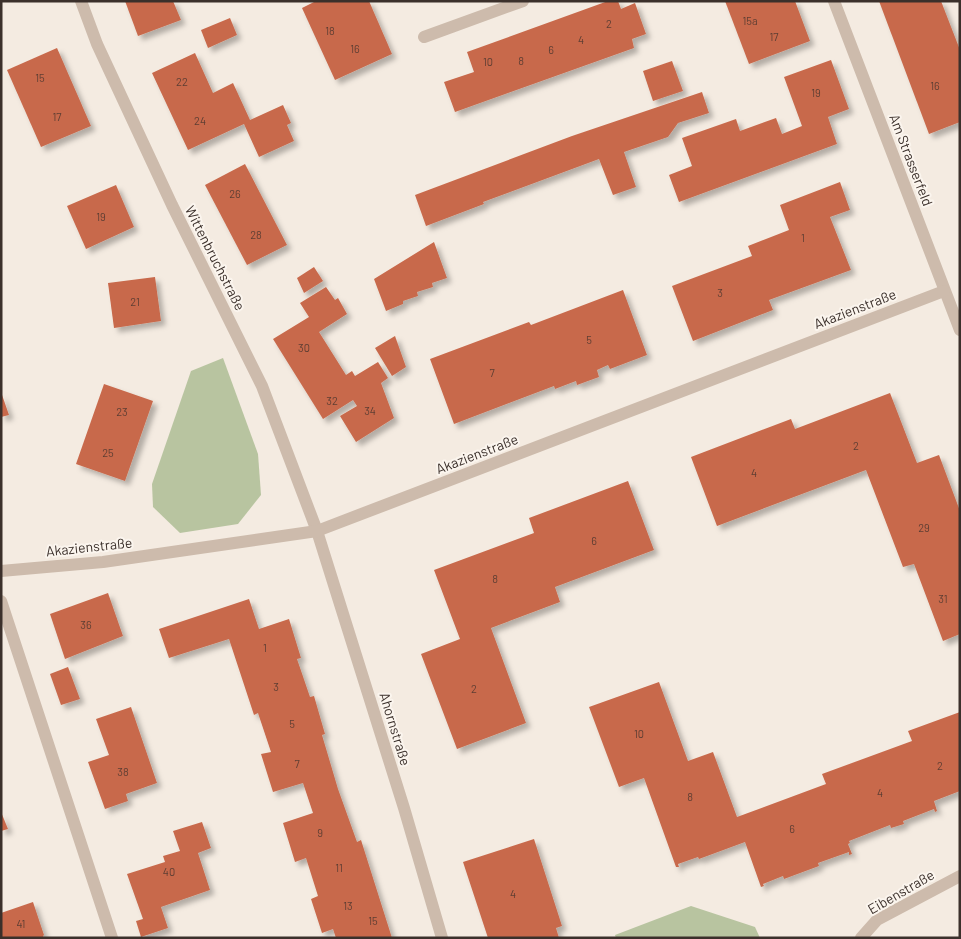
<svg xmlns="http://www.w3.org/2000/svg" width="961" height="939" font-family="Barlow,sans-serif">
	<defs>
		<filter id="shadow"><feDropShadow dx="4.5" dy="4.5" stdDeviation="2.5" flood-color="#0004"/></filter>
	</defs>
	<rect width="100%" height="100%" fill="#f4ebe1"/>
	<g fill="#b8c4a0">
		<polygon points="223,358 258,454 261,495 238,524 180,533 153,507 152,484 191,371"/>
		<polygon points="691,906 755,927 760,938 616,938 615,935"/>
	</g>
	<g fill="#c8694b" filter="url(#shadow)">
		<polygon points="125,1 173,1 181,20 138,36"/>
		<polygon points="316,1 369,1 392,54 335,80 302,8"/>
		<polygon points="608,1 618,1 621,9 635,3 646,34 632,39 634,48 455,112 444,82 474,72 467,52"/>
		<polygon points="725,1 795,1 810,41 749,64"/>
		<polygon points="879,1 941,1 960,50 960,122 929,134"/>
		<polygon points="230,18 237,35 208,48 201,30"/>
		<polygon points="57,48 91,126 41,147 7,70"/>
		<polygon points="195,53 213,93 233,83 250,120 283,105 291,123 287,125 294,141 259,157 244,124 188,150 152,73"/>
		<polygon points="831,60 849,109 828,117 837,144 679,202 669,175 692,166 682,138 736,119 740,131 776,118 782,134 802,126 784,77"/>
		<polygon points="672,61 683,91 653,101 643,71"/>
		<polygon points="702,92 709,113 678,123 668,137 624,152 636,187 613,195 599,159 483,202 484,204 426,226 415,195 572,136"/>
		<polygon points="245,164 287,245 247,265 205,185"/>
		<polygon points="840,182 850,210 830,217 851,270 769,300 773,310 693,341 672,286 752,256 748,246 789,230 780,205"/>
		<polygon points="116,185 134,227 86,249 67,206"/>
		<polygon points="434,242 447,278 432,283 433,287 417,292 418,296 403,301 403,304 386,311 374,279"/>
		<polygon points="314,267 323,281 304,293 297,278"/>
		<polygon points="155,277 161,321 114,328 108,283"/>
		<polygon points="326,287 335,300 338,298 347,314 319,332 346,375 352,371 355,376 378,362 388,378 381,383 394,418 356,442 340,416 357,406 353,400 323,419 273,339 309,317 300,303"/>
		<polygon points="623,290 647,355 610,369 608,365 597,370 599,377 577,385 576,381 555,389 554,386 454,424 430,359 529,322 531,325"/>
		<polygon points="395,336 406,367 392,376 375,348"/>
		<polygon points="104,384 153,401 125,481 76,464"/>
		<polygon points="1,392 9,415 1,417"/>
		<polygon points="890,393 917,463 939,455 960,511 960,634 943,641 914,564 903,567 866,470 717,526 691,457 791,419 795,429"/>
		<polygon points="628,481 654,550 555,587 560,602 491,628 526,723 457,749 421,654 460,639 434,570 534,533 529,518"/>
		<polygon points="108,593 123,636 65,659 50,614"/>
		<polygon points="249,599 259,629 289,619 301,658 297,659 310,697 314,696 325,734 322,735 338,789 357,842 361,840 392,938 336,938 333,929 322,933 311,899 318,896 306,858 295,862 283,823 313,813 303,783 273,792 261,754 271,752 258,713 254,715 229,639 169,658 159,629"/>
		<polygon points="68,667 80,699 61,705 50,674"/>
		<polygon points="659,682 688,761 713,752 737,817 826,784 822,774 912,741 908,731 960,712 960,791 934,801 937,811 935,812 934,809 903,821 904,824 891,828 890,825 849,841 850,843 848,844 852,854 849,855 849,852 818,863 819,866 784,879 783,876 763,884 764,886 761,887 745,842 699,859 698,857 678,864 679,867 676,867 644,778 619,787 589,707"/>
		<polygon points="131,707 157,783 126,794 128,801 105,809 88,762 109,755 96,719"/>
		<polygon points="1,812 8,829 1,831"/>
		<polygon points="202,822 211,848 198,853 210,890 161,907 168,928 141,937 136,921 143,919 127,874 165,862 163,856 180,851 173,831"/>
		<polygon points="534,839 562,926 556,928 559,938 488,938 463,862"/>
		<polygon points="33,902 44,935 43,936 44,938 1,938 1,913"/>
	</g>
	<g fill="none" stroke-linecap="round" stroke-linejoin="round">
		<g stroke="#cdbbac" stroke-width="12">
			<polyline points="81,1 97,44 172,205 262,386 317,531 404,808 442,938"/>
			<polyline points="834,1 960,330"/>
			<polyline points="424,37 523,1"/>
			<polyline points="1,571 103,562 317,531 944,291"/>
			<polyline points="1,601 112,938"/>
			<polyline points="861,938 877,920 960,876"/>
		</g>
	</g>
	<g text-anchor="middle" stroke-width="4" stroke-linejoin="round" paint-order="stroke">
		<g font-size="11" fill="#5e3e33">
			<text x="750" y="25">15a</text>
			<text x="609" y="28">2</text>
			<text x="330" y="35">18</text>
			<text x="774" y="41">17</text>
			<text x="581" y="44">4</text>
			<text x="355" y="53">16</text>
			<text x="551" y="54">6</text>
			<text x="521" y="65">8</text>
			<text x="488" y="66">10</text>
			<text x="40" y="82">15</text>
			<text x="182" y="86">22</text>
			<text x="935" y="90">16</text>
			<text x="816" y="97">19</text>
			<text x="57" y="121">17</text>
			<text x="200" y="125">24</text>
			<text x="235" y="198">26</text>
			<text x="101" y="221">19</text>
			<text x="256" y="239">28</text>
			<text x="803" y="242">1</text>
			<text x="720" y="297">3</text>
			<text x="135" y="306">21</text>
			<text x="589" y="344">5</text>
			<text x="304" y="352">30</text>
			<text x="492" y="377">7</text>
			<text x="332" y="405">32</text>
			<text x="370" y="415">34</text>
			<text x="122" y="416">23</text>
			<text x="856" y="450">2</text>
			<text x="108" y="457">25</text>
			<text x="754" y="477">4</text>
			<text x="924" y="532">29</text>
			<text x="594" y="545">6</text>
			<text x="495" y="583">8</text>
			<text x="943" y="603">31</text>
			<text x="86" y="629">36</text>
			<text x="265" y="652">1</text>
			<text x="276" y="691">3</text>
			<text x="474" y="693">2</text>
			<text x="292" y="728">5</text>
			<text x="639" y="738">10</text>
			<text x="297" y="768">7</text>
			<text x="940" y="770">2</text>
			<text x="123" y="776">38</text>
			<text x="880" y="797">4</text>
			<text x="690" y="801">8</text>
			<text x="792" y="833">6</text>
			<text x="320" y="837">9</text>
			<text x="339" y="872">11</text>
			<text x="169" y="876">40</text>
			<text x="513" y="898">4</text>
			<text x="348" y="910">13</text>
			<text x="373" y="925">15</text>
			<text x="21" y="928">41</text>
		</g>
		<g font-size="14" fill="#3b302b" stroke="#fbf5ee">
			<text transform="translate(911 160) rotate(69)" y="5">Am Strasserfeld</text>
			<text transform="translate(215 258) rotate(63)" y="5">Wittenbruchstraße</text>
			<text transform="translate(855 309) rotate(-21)" y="5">Akazienstraße</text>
			<text transform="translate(477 454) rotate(-21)" y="5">Akazienstraße</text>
			<text transform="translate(89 547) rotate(-6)" y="5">Akazienstraße</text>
			<text transform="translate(395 729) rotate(73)" y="5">Ahornstraße</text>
			<text transform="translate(901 892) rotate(-30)" y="5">Eibenstraße</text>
		</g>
	</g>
	<rect width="961" height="939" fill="none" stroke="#3b302b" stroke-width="5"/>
</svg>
